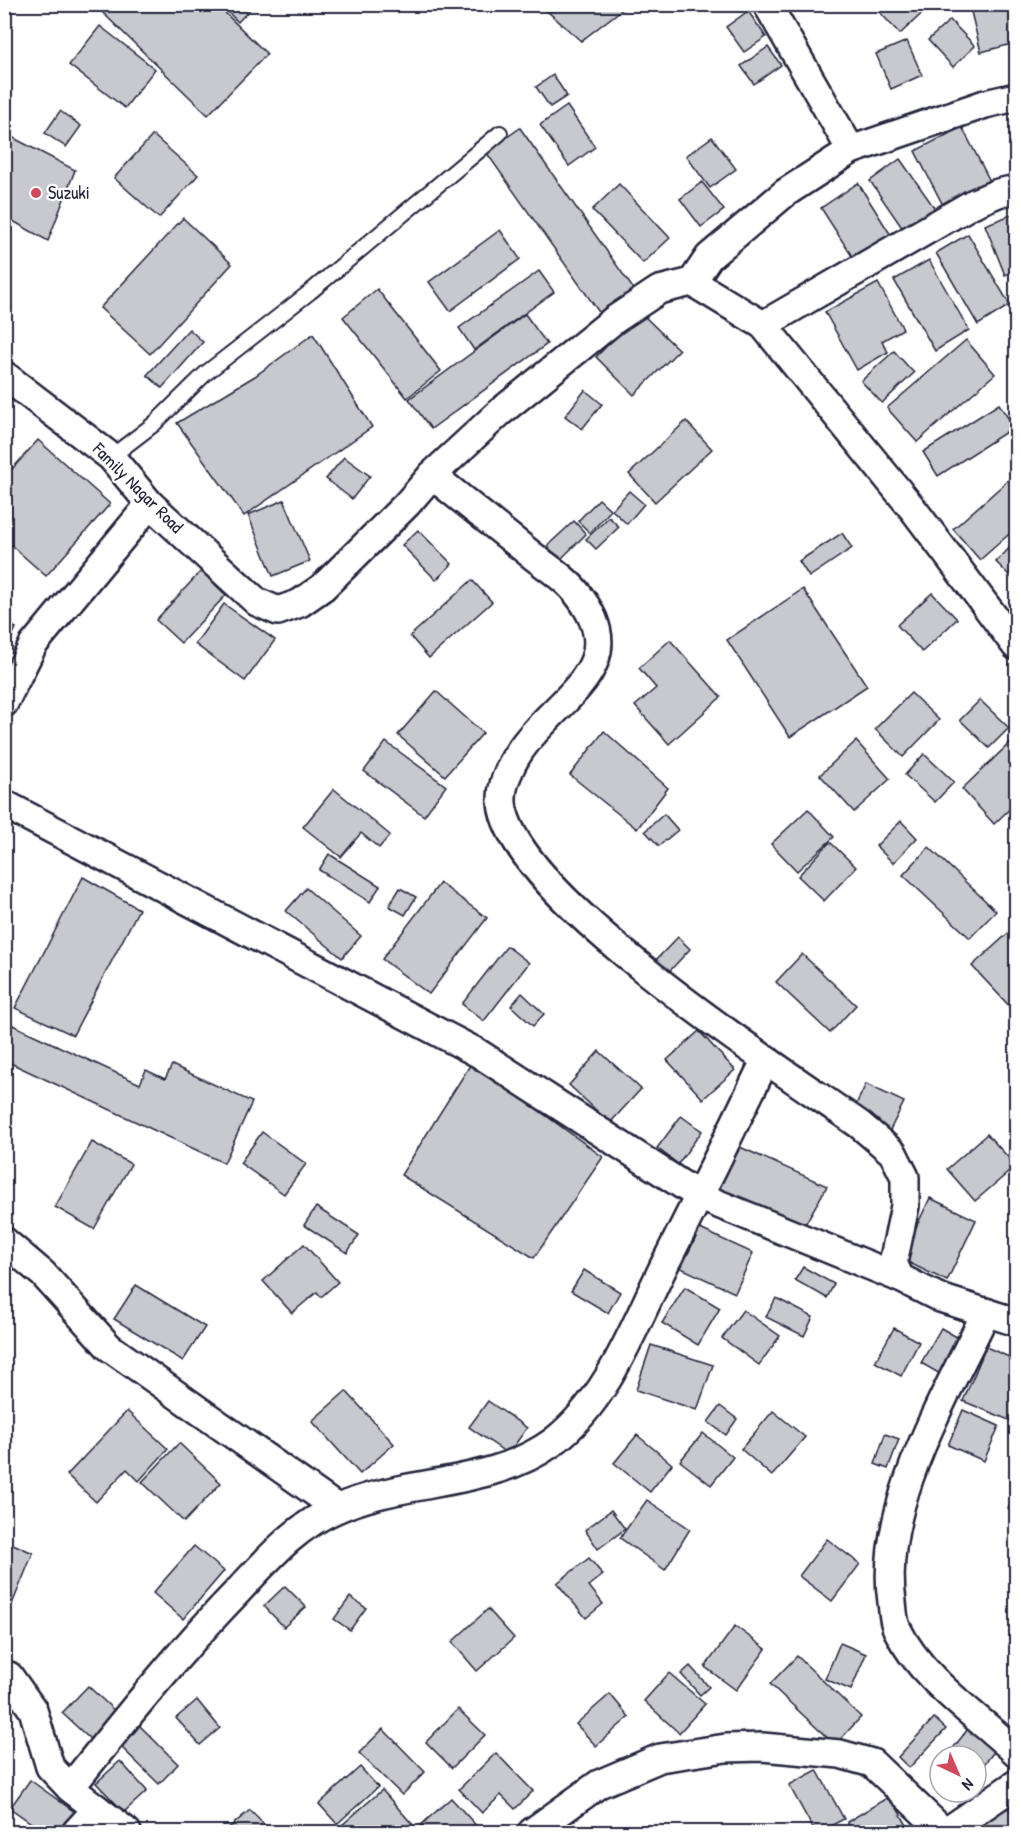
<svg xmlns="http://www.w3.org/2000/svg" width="1021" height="1837" font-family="'Patrick Hand',sans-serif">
	<rect width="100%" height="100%" fill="#fff"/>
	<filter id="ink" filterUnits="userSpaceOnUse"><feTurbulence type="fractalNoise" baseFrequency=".0167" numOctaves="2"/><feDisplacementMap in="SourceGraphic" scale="12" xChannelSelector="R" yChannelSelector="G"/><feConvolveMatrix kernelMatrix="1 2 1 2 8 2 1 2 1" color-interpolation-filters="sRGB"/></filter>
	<g filter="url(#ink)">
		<g fill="#c8c8cf" stroke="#22223b" stroke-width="1.5">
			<polygon points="106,4 216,4 267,54 208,115 100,10"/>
			<polygon points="220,4 255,4 238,22"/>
			<polygon points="539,4 629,4 581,41"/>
			<polygon points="872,4 932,4 900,34"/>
			<polygon points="969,4 1016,4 1016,43 981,52"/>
			<polygon points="748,11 766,37 744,52 726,27"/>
			<polygon points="950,20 975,46 953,67 928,40"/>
			<polygon points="100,26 155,69 125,108 69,65"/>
			<polygon points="907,41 922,75 891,89 876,54"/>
			<polygon points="768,47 781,65 754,84 741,66"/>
			<polygon points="553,75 567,96 550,107 536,87"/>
			<polygon points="567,106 595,147 569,166 540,125"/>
			<polygon points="60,111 81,126 66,147 45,133"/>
			<polygon points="962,127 992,185 945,209 915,151"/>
			<polygon points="520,128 637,294 603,318 486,152"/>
			<polygon points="4,133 75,170 48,241 4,216"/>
			<polygon points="153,135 198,175 159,218 114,178"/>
			<polygon points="712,137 736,169 710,188 686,156"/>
			<polygon points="900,159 936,210 905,232 870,181"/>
			<polygon points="702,182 724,210 701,227 680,199"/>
			<polygon points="858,183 894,240 857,264 821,208"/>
			<polygon points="619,184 670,238 643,263 592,210"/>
			<polygon points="1016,213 1016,270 1005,275 985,225"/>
			<polygon points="183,218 232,264 150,354 100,308"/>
			<polygon points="500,230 520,259 450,311 429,282"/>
			<polygon points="968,234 1010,305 978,325 936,253"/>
			<polygon points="929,260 969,330 935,351 894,280"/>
			<polygon points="539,271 554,292 474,350 459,328"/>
			<polygon points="878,283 903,329 882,341 888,352 857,370 825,312"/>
			<polygon points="377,289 441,371 407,398 343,317"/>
			<polygon points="640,312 679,350 634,395 596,357"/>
			<polygon points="525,314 547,344 431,429 409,399"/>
			<polygon points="189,329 203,342 162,388 147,375"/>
			<polygon points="313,334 372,427 244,516 177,423 255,376"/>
			<polygon points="966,340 995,374 917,442 887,408"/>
			<polygon points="894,351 914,373 882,403 861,381"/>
			<polygon points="585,390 602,404 582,429 565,416"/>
			<polygon points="4,393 12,397 4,411"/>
			<polygon points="999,404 1014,427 938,476 923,452"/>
			<polygon points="686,421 712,449 655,502 629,474"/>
			<polygon points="38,440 110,504 46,576 4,539 4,478"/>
			<polygon points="344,457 370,476 352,499 326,479"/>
			<polygon points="1012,477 1016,482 1016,528 980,560 953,529"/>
			<polygon points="629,491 644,504 627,524 612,510"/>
			<polygon points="599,499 611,510 590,533 578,521"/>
			<polygon points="284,500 310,561 273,576 248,515"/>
			<polygon points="609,517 619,527 596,549 586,539"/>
			<polygon points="574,521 586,534 560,560 547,546"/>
			<polygon points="418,530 452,564 436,580 402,545"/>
			<polygon points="842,533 852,548 809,577 799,561"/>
			<polygon points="1016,541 1016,582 996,562"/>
			<polygon points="201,571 226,595 181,643 156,620"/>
			<polygon points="472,580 492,602 429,658 410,636"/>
			<polygon points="803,589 867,686 790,737 727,640"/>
			<polygon points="932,593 957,619 922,652 897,625"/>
			<polygon points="1016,595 1016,612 1008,604"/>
			<polygon points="224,604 275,640 245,681 195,644"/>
			<polygon points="4,623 16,628 4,654"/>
			<polygon points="670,640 721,697 669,744 635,706 656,688 639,668"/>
			<polygon points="436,691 483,733 445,776 398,735"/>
			<polygon points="911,693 939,720 903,757 875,729"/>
			<polygon points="980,700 1009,728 989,748 960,720"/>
			<polygon points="604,731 668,788 637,829 570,775"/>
			<polygon points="1016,737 1016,803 994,824 962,789"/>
			<polygon points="856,741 890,779 854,812 820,775"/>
			<polygon points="386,742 446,786 424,816 364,771"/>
			<polygon points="924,754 954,782 935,802 905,775"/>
			<polygon points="334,789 390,835 379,848 361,833 341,857 303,827"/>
			<polygon points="808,809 834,837 797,871 771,844"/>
			<polygon points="664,814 678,830 659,846 645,831"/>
			<polygon points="901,821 917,838 893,863 876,846"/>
			<polygon points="830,842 856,867 824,901 798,876"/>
			<polygon points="929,847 996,911 970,938 903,875"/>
			<polygon points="329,854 380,886 370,902 319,870"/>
			<polygon points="83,877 139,909 73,1035 15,1008"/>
			<polygon points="440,883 487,918 429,994 382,959"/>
			<polygon points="306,888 361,936 342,958 286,911"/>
			<polygon points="400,888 416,897 405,915 389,906"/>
			<polygon points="1016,926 1016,1013 972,966"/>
			<polygon points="678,937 690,949 666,975 653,963"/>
			<polygon points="507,946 529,963 484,1021 462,1004"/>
			<polygon points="802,954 856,1005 830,1033 776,982"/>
			<polygon points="522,993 544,1014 533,1026 511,1006"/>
			<polygon points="4,1021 140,1084 146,1070 165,1079 172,1065 252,1102 224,1163 4,1060"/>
			<polygon points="699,1031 735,1070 703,1099 667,1060"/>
			<polygon points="599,1051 641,1089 610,1123 569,1085"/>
			<polygon points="472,1062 603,1157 534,1258 401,1175"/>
			<polygon points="866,1084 904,1102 889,1132 852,1113"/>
			<polygon points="681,1116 702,1131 678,1164 657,1148"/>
			<polygon points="262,1132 306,1164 284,1194 240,1163"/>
			<polygon points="987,1134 1016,1166 975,1201 947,1169"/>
			<polygon points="92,1142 131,1164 94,1229 55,1207"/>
			<polygon points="740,1147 827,1186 804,1226 718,1191"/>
			<polygon points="930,1198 976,1220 947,1281 901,1259"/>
			<polygon points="316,1207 359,1235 347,1253 304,1225"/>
			<polygon points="700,1229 753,1253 735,1293 681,1268"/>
			<polygon points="304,1244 338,1282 321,1297 317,1292 292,1313 263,1281"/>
			<polygon points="803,1267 834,1284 827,1298 795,1280"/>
			<polygon points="584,1270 620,1292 608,1313 571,1291"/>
			<polygon points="136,1285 205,1327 183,1361 114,1319"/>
			<polygon points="685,1287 720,1308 698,1345 662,1323"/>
			<polygon points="776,1298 813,1317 804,1336 766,1317"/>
			<polygon points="743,1310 780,1336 759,1365 722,1338"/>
			<polygon points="894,1328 919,1342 901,1376 875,1362"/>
			<polygon points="941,1328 962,1340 942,1375 921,1363"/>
			<polygon points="651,1345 713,1365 697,1410 636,1390"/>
			<polygon points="986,1347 1016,1360 1016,1423 963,1401"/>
			<polygon points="346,1391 394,1444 360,1474 312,1421"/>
			<polygon points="488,1401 527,1428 508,1454 469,1427"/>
			<polygon points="720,1406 737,1419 726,1435 708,1422"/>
			<polygon points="963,1410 999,1426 984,1461 948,1445"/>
			<polygon points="127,1411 168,1449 139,1481 127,1469 96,1502 67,1475"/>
			<polygon points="773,1411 805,1437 772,1476 741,1449"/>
			<polygon points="703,1433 733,1457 711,1485 680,1461"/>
			<polygon points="885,1434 899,1439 888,1469 875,1464"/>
			<polygon points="637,1435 672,1464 650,1492 614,1463"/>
			<polygon points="179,1443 221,1483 184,1522 142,1482"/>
			<polygon points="1016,1495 1016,1514 1008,1508"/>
			<polygon points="647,1500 690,1529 665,1570 620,1538"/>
			<polygon points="611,1510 625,1529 598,1549 585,1530"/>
			<polygon points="827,1539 860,1564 832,1601 799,1576"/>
			<polygon points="4,1540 33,1553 4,1624"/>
			<polygon points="194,1546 224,1571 183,1619 153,1593"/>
			<polygon points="589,1558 603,1575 589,1586 603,1604 586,1618 557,1583"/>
			<polygon points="285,1586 306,1607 284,1627 264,1606"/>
			<polygon points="350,1597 366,1608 350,1630 334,1619"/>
			<polygon points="488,1609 514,1638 477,1671 452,1642"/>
			<polygon points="735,1626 766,1649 736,1690 705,1667"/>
			<polygon points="840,1643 866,1654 851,1690 825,1679"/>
			<polygon points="797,1656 861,1717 835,1745 770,1684"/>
			<polygon points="690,1666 709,1687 700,1695 681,1674"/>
			<polygon points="669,1673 705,1704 679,1733 644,1701"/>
			<polygon points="88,1686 116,1712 90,1739 62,1713"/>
			<polygon points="610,1694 629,1717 596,1746 576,1724"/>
			<polygon points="197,1700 220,1728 200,1745 176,1718"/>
			<polygon points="458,1709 485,1735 452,1768 426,1742"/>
			<polygon points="934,1718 946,1729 909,1768 898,1757"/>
			<polygon points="139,1725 178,1764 159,1784 119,1745"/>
			<polygon points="971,1725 998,1747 976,1774 976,1756 947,1756"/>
			<polygon points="383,1729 425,1772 402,1795 359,1753"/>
			<polygon points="496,1753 533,1791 515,1809 501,1795 482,1813 459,1789"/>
			<polygon points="120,1761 147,1791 124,1812 96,1783"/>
			<polygon points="360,1767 378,1787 337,1824 319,1804"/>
			<polygon points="817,1770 844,1819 819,1832 815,1832 789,1785"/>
			<polygon points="30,1780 76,1813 62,1832 44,1832 10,1808"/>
			<polygon points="382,1790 413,1825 404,1832 334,1832"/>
			<polygon points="890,1796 911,1832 853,1832 847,1822"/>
			<polygon points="451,1798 482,1832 428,1832 421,1825"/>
			<polygon points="1002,1801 1016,1818 1016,1832 990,1832 980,1821"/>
			<polygon points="250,1810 271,1832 224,1832"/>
		</g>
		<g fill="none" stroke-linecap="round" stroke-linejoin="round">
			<defs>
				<polyline id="lane" points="111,457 154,424 206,373 310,292 500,133"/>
				<g id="street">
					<polyline points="767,4 851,150"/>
					<polyline points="692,282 709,257 785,193 851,150 985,104 1016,97"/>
					<polyline points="763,325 972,204 998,193 1016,189"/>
					<polyline points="4,375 111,457 150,504 257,602 278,611 300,603 323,587 407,504 432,475 499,413 614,320 659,290 692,282 763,325 913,509 1016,646"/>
					<path d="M 432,475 C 465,502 499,529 533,556 C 547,567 565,578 576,592 C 641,672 544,700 512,764 C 506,777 501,788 502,803 C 511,896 781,1069 860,1125 L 893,1153 L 905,1177 L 905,1206 L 893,1263 L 900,1278 L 940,1298 L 1016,1322"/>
					<polyline points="4,703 33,645 150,504"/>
					<polyline points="4,804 478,1053 701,1197 900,1278"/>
					<polyline points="4,1241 43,1274 109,1347 337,1508"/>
					<path d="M 986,1312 C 946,1396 878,1507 892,1602 C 893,1610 893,1621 897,1629 C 921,1679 976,1715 1016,1752"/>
					<polyline points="4,1675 9,1676 33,1710 50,1767 70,1788 127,1832"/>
					<path d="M 70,1788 C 124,1720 178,1653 239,1590 C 268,1559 296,1526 336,1509 C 405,1478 490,1488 553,1442 C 612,1397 637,1317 670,1254 C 703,1189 735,1124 766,1059"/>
					<polyline points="76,1832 97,1809"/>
					<polyline points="532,1832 599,1784 660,1758 726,1748 762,1747 840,1754 872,1763 944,1832"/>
					<polyline points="946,1832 1016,1784"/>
				</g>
			</defs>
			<use href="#lane" stroke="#22223b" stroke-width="18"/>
			<use href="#street" stroke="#22223b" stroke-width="32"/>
			<use href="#lane" stroke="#fff" stroke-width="14"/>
			<use href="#street" stroke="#fff" stroke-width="27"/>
		</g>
	</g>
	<circle fill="#d1495b" stroke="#fff" stroke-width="2" cx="36" cy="193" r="6"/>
	<g text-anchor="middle" stroke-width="4.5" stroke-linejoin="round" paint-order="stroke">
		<g font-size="18" fill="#22223b" stroke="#fff" text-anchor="start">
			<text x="48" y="199">Suzuki</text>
		</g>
		<g font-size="18" fill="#22223b" stroke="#fff">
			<text transform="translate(138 488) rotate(45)" y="6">Family Nagar Road</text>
		</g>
	</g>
	<rect width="1021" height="1837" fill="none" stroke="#fff" stroke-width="24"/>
	<rect x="12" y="12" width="997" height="1813" fill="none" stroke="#22223b" stroke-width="2" filter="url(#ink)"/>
	<g transform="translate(958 1774) rotate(136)"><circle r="28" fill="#ffffff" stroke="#a7a7b1" stroke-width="1.5"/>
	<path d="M0-4.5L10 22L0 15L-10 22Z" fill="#d1495b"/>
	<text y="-9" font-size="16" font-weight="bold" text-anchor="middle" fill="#22223b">N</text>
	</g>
</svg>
